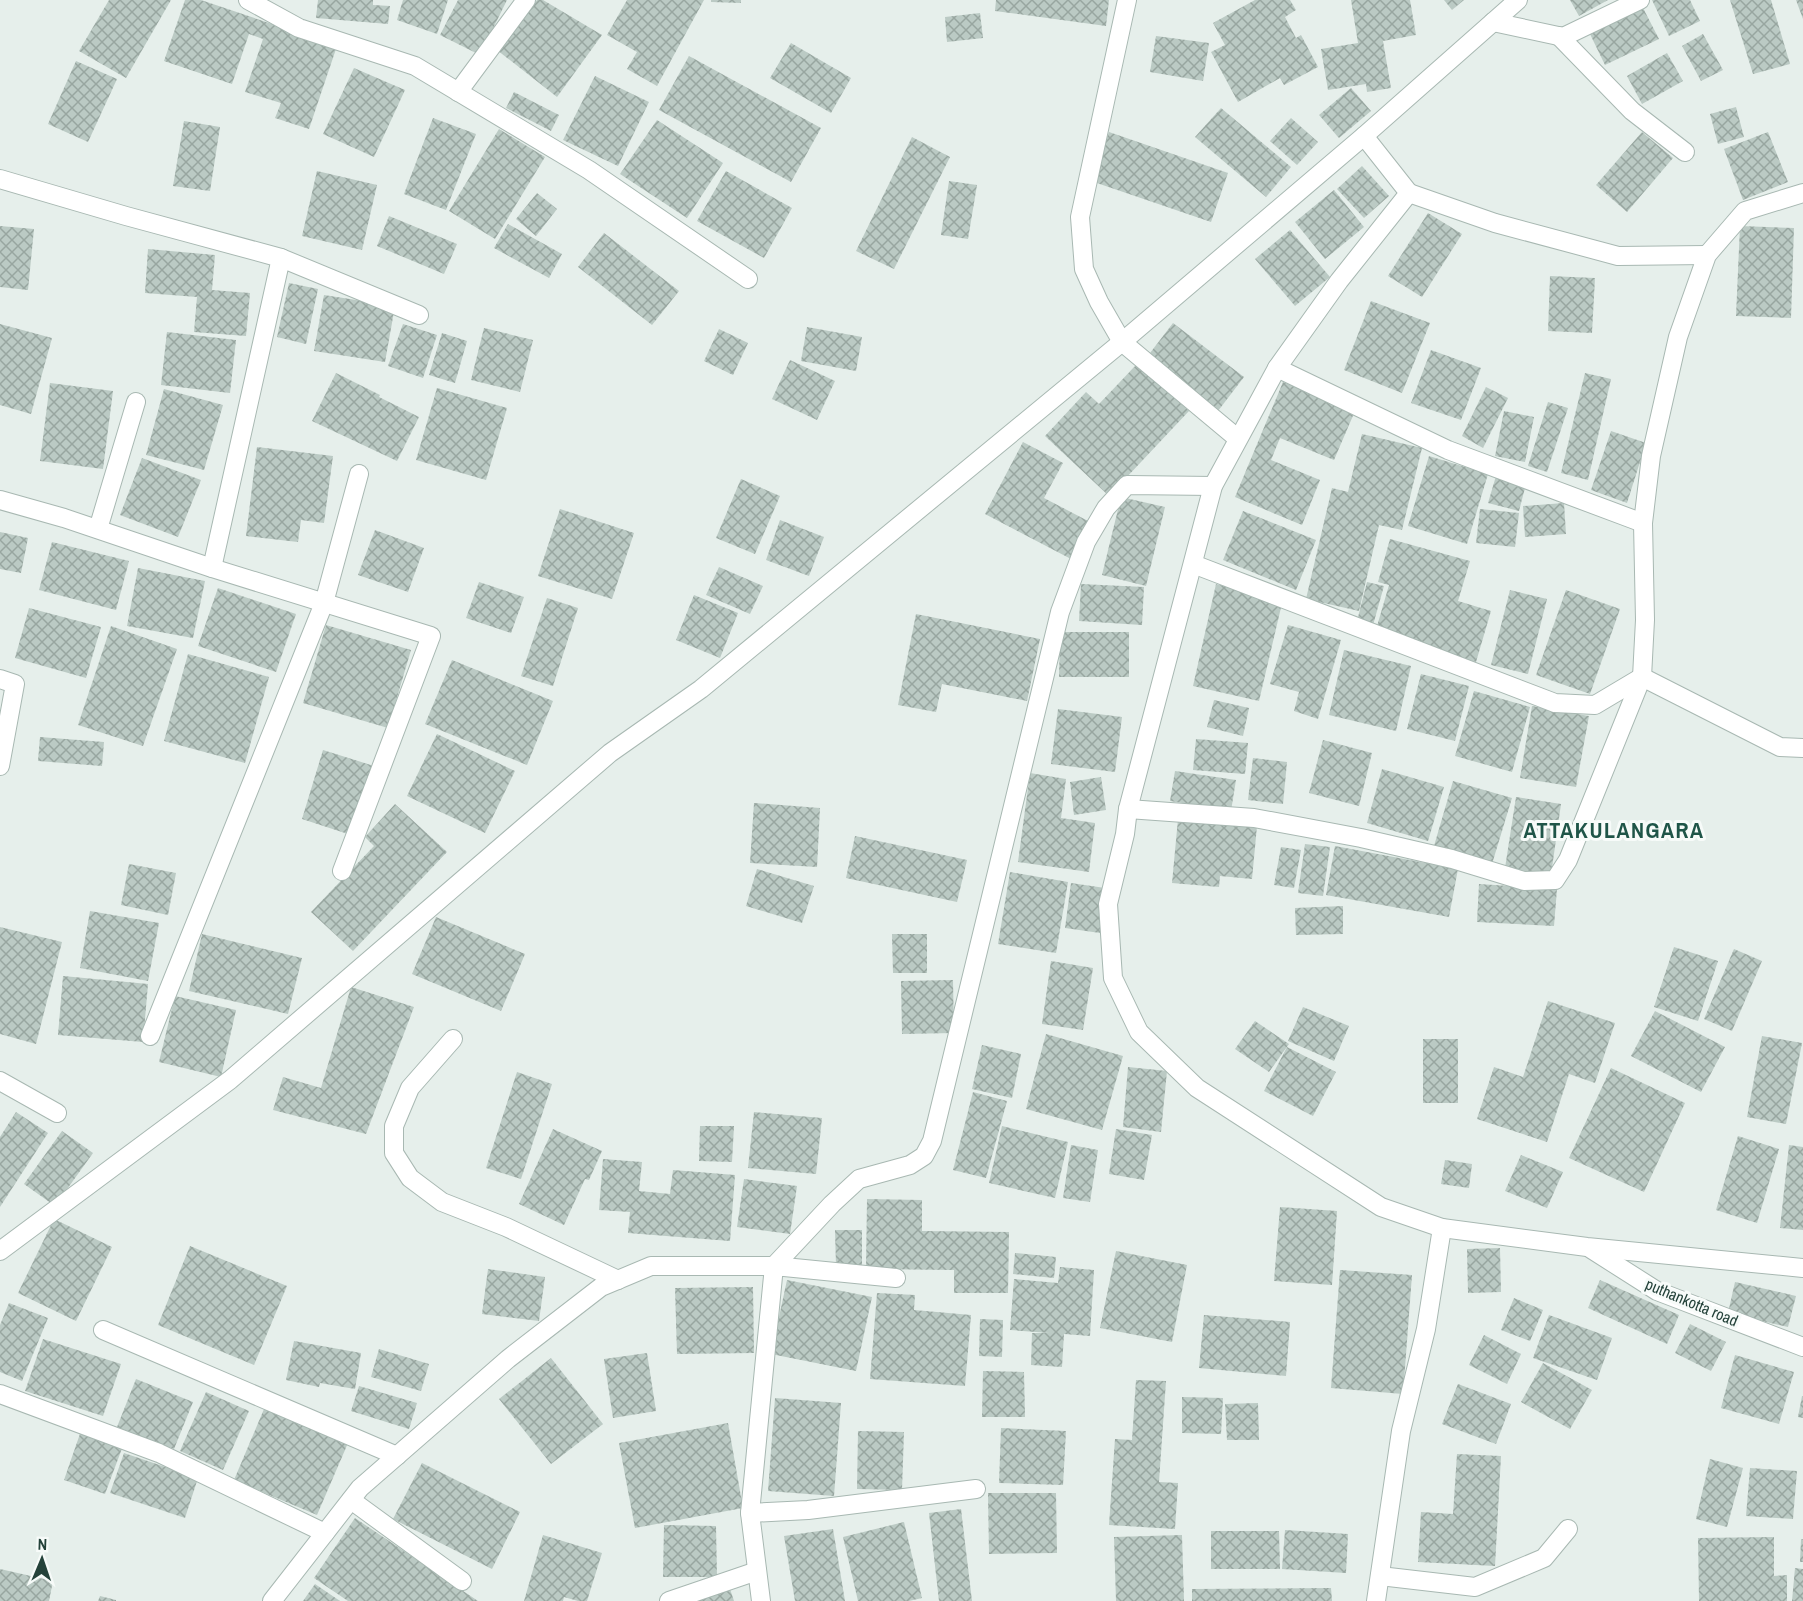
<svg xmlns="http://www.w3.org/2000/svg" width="1803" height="1601" font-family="'Archivo Narrow',sans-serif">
	<defs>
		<pattern id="building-cross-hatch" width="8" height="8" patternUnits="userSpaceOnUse" patternTransform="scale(1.5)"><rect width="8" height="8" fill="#bbcac4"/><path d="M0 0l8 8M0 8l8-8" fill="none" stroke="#98a6a0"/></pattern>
	</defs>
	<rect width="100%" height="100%" fill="#e6efeb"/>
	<g fill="url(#building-cross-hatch)">
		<polygon points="109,0 171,0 126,78 79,51"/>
		<polygon points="185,0 201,0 337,46 309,129 275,118 281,103 245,92 263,39 249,34 232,84 164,61"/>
		<polygon points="318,0 373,0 373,5 390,6 388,24 316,18"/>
		<polygon points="403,0 448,0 437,34 397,20"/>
		<polygon points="458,0 507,0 480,55 440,35"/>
		<polygon points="537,0 543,0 602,35 557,97 497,50"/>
		<polygon points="627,0 704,0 657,86 627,69 637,52 607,35"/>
		<polygon points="711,0 741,0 741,3 711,2"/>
		<polygon points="996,0 1109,0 1106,26 995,11"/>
		<polygon points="1255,0 1290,0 1296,10 1285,17 1296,38 1301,35 1318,67 1284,85 1280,78 1238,102 1211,52 1225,45 1213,23"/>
		<polygon points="1351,0 1410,0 1416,35 1383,41 1391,88 1367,92 1366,84 1328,90 1321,49 1358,43"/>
		<polygon points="1444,0 1464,0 1452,10"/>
		<polygon points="1570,0 1608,0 1579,16"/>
		<polygon points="1652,0 1690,0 1700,21 1669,36"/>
		<polygon points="1730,0 1771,0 1790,64 1753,74"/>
		<polygon points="1796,0 1803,0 1803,19"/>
		<polygon points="1643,8 1659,39 1605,65 1590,34"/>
		<polygon points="980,13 983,38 947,42 945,17"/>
		<polygon points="1703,34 1723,70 1701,81 1682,46"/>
		<polygon points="1156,36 1209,43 1203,81 1150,72"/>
		<polygon points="791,43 851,78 831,113 770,78"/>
		<polygon points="1667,53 1683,81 1642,104 1627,76"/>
		<polygon points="689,56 821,128 791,182 659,110"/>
		<polygon points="76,61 117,79 88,142 48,124"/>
		<polygon points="354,68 405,90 374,157 323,134"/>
		<polygon points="595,76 649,102 618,166 563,140"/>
		<polygon points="1351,88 1371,111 1339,138 1319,115"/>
		<polygon points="514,92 559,115 551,131 506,108"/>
		<polygon points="1736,107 1744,137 1718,144 1710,114"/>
		<polygon points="1221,108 1291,167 1266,197 1195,137"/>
		<polygon points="433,118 476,134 446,210 404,194"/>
		<polygon points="1291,118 1318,142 1297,165 1270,141"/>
		<polygon points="657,120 723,163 687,218 620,174"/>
		<polygon points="184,121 220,127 210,191 173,186"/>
		<polygon points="499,129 545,157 495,239 449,211"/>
		<polygon points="1109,132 1228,173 1211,222 1091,181"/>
		<polygon points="1642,132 1673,158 1627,212 1596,185"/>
		<polygon points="1768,132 1788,182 1743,200 1724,149"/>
		<polygon points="912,137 950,157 894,269 856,251"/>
		<polygon points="1362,166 1389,196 1364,218 1337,189"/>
		<polygon points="317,171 377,185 362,250 302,236"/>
		<polygon points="726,171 792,208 764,258 697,221"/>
		<polygon points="949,181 977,185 968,239 941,235"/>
		<polygon points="1334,190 1364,227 1325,259 1295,222"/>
		<polygon points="537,193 557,209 536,236 516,219"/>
		<polygon points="1428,213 1462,234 1422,297 1388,276"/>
		<polygon points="389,216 457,244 444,274 377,246"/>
		<polygon points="508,224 562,254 549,278 494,248"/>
		<polygon points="0,226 34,229 28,290 0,287"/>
		<polygon points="1740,226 1794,228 1791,318 1736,316"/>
		<polygon points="1290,230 1330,277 1295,306 1255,259"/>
		<polygon points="604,233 679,291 652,325 578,267"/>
		<polygon points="148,249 215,255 212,290 250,293 246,336 194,332 197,297 145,293"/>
		<polygon points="1550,276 1595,278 1592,333 1548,331"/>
		<polygon points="289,283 318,289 306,344 277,337"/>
		<polygon points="324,295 395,306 385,362 314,351"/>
		<polygon points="1371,301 1430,323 1402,393 1344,370"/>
		<polygon points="1173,323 1244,377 1218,411 1147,357"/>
		<polygon points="0,324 52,338 31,414 0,405"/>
		<polygon points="403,324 437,335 423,378 388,366"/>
		<polygon points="807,327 862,337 856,371 801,361"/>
		<polygon points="484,328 533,340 520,392 471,380"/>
		<polygon points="719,329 748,343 733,375 704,361"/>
		<polygon points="167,332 236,340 230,393 161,385"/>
		<polygon points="442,333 467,341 455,383 429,375"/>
		<polygon points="1431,350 1481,368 1461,420 1411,403"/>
		<polygon points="790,360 835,381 817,420 772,399"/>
		<polygon points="1138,363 1189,411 1109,496 1045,436 1086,392 1099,404"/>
		<polygon points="336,373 380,395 379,397 419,417 397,461 312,421"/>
		<polygon points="1585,373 1611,379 1588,480 1561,473"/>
		<polygon points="1283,382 1355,411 1334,460 1280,438 1271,460 1320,480 1302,525 1235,497"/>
		<polygon points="50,383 113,391 103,469 40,461"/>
		<polygon points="1486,387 1508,398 1483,448 1462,436"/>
		<polygon points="437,388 507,408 486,480 416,460"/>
		<polygon points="164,389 223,405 204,470 146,455"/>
		<polygon points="1548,402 1568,408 1547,472 1528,466"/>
		<polygon points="1504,411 1534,417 1525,462 1495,456"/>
		<polygon points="1611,431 1646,443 1627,503 1591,490"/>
		<polygon points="1362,434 1422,448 1402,530 1379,525 1359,611 1306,599 1332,488 1348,492"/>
		<polygon points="1023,442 1063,463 1044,498 1090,522 1071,559 985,514"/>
		<polygon points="257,447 333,456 324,523 301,520 298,542 246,536"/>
		<polygon points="1429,456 1488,474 1467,544 1408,526"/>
		<polygon points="142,458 201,480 178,537 120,515"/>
		<polygon points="1496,476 1526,484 1519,511 1488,503"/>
		<polygon points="741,479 780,496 755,554 716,538"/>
		<polygon points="1121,497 1165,507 1146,586 1102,575"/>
		<polygon points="1564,503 1566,534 1525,537 1523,506"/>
		<polygon points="560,509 634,533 612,599 538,576"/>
		<polygon points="1480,509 1519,513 1515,547 1476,543"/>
		<polygon points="1243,511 1316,540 1296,590 1223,560"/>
		<polygon points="780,520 824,537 809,576 766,560"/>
		<polygon points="375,530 424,548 408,592 358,575"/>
		<polygon points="0,532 28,538 21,573 0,569"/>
		<polygon points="1390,539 1470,561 1458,601 1491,611 1476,662 1375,633 1389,585 1378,582"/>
		<polygon points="52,542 129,561 116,610 39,590"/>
		<polygon points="719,567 763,586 750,614 706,595"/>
		<polygon points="138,568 205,581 193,638 127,626"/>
		<polygon points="479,582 524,597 511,633 466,618"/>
		<polygon points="1367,582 1384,586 1373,625 1357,621"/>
		<polygon points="1081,584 1144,587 1142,625 1079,621"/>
		<polygon points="1216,584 1283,599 1259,701 1193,686"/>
		<polygon points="218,588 296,614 276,672 198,646"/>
		<polygon points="1510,590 1547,599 1528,674 1491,665"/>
		<polygon points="1566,590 1620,609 1590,694 1536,675"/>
		<polygon points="694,595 738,613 720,658 676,640"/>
		<polygon points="547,598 578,608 553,686 521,676"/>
		<polygon points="29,608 101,627 86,678 15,658"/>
		<polygon points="916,614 1040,639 1027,701 942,684 936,712 898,705"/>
		<polygon points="326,625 411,650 388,728 303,703"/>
		<polygon points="1288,625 1341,640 1318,719 1294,711 1299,692 1270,684"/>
		<polygon points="111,626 177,649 143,746 78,725"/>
		<polygon points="1060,632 1129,632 1129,677 1059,677"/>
		<polygon points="1344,650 1411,666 1396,731 1329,715"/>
		<polygon points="188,654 269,677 245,763 164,741"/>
		<polygon points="452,660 553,701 527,765 425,724"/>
		<polygon points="1421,674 1469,686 1455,741 1407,729"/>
		<polygon points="1474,691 1530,707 1512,772 1455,756"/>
		<polygon points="1214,700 1249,708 1243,736 1207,727"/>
		<polygon points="1532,706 1589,716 1576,787 1520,778"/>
		<polygon points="1058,709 1122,717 1115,772 1051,764"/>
		<polygon points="437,734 515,771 485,833 407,796"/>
		<polygon points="40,737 104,742 102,766 38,761"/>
		<polygon points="1196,739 1248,743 1245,774 1193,770"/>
		<polygon points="1323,740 1372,753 1359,806 1309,793"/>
		<polygon points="323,750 374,766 351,835 302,819"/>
		<polygon points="1253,758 1287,762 1283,804 1248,800"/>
		<polygon points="1382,769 1444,787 1428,841 1367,823"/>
		<polygon points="1175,771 1236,780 1231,811 1170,801"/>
		<polygon points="1030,773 1066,779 1061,818 1095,823 1089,872 1018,862"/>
		<polygon points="1101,777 1106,810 1074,815 1070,782"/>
		<polygon points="1453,781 1512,798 1492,864 1434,846"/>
		<polygon points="1516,797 1561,804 1551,875 1505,868"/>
		<polygon points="754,803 820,808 817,867 750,863"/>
		<polygon points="395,804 447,852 353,951 311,912 374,846 365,837"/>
		<polygon points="1178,819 1257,826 1252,879 1220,876 1219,887 1172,883"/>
		<polygon points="855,836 967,860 957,902 846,878"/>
		<polygon points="1305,844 1330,847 1323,896 1298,893"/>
		<polygon points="1335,846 1458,869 1449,917 1326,895"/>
		<polygon points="1281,847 1301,850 1294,888 1274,885"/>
		<polygon points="129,864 176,873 168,915 121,905"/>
		<polygon points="757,869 814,886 802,923 746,906"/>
		<polygon points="1010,872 1068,882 1056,953 998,944"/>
		<polygon points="1071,883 1105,888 1100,933 1065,928"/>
		<polygon points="1479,884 1557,889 1554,926 1477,922"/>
		<polygon points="1343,906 1343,934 1296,935 1295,908"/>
		<polygon points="90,911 159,923 148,981 80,968"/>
		<polygon points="436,917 525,954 501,1011 412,974"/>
		<polygon points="0,927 62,942 36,1044 0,1034"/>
		<polygon points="202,934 302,958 288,1014 189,991"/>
		<polygon points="892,934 927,934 927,973 893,973"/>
		<polygon points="1674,947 1718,961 1698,1021 1654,1007"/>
		<polygon points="1734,949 1762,961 1732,1031 1704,1019"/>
		<polygon points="1051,961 1093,968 1083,1030 1042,1024"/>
		<polygon points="63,976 148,984 143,1042 58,1035"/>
		<polygon points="953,980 954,1033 902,1034 901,981"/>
		<polygon points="351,987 414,1007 366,1134 273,1110 283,1077 321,1088"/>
		<polygon points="175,996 236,1010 221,1077 159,1062"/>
		<polygon points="1548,1001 1615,1023 1595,1083 1569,1074 1547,1142 1477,1119 1494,1067 1523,1077"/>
		<polygon points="1303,1007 1349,1026 1334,1061 1288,1041"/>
		<polygon points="1655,1011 1725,1047 1701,1092 1631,1056"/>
		<polygon points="1255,1021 1289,1044 1269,1072 1235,1049"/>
		<polygon points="1046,1034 1123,1056 1102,1130 1026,1109"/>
		<polygon points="1762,1036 1802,1043 1786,1124 1747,1117"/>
		<rect x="1423" y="1039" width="35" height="64"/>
		<polygon points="982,1045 1021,1054 1012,1098 972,1089"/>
		<polygon points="1287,1047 1336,1072 1313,1116 1264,1091"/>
		<polygon points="1128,1067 1167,1071 1161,1132 1123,1127"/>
		<polygon points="1611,1068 1685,1103 1644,1192 1569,1158"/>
		<polygon points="517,1072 552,1084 521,1179 486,1168"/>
		<polygon points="973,1092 1007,1101 986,1178 953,1170"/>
		<polygon points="16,1112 48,1133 0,1207 0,1137"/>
		<polygon points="754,1112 822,1118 816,1174 748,1168"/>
		<polygon points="700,1126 734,1126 732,1162 699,1161"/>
		<polygon points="1002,1126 1068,1142 1055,1198 989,1183"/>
		<polygon points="553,1129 602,1151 589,1180 585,1179 564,1225 519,1204"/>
		<polygon points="1116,1129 1152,1135 1144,1180 1109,1174"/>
		<polygon points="62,1131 93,1153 55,1206 24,1184"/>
		<polygon points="1738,1136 1779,1149 1757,1223 1716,1210"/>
		<polygon points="1071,1145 1098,1150 1090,1202 1063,1198"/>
		<polygon points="1789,1145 1803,1147 1803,1230 1780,1228"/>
		<polygon points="1521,1155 1563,1172 1547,1208 1505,1191"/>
		<polygon points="603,1159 642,1162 639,1191 670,1194 673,1170 735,1175 730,1241 628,1233 630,1212 599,1210"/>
		<polygon points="1445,1160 1472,1164 1469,1188 1441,1184"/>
		<polygon points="744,1179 797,1186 790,1234 737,1227"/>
		<polygon points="867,1199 922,1200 922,1231 1009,1232 1008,1293 954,1293 954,1270 866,1269"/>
		<polygon points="1280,1207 1337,1211 1332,1285 1274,1281"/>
		<polygon points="54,1219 112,1247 76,1321 18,1293"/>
		<polygon points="835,1230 862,1230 862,1266 836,1266"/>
		<polygon points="190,1246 287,1286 254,1365 158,1325"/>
		<polygon points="1500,1248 1501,1292 1468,1293 1467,1249"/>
		<polygon points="1116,1251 1187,1265 1172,1342 1100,1328"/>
		<polygon points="1015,1253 1056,1257 1054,1278 1013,1274"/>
		<polygon points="1060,1267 1094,1270 1090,1336 1064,1334 1062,1367 1031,1365 1032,1333 1049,1333 1010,1330 1014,1279 1058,1283"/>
		<polygon points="488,1269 545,1277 539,1321 482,1314"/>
		<polygon points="1340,1270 1412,1275 1403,1394 1331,1388"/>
		<polygon points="787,1280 872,1297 856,1371 771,1354"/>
		<polygon points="1600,1280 1679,1315 1667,1344 1588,1308"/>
		<polygon points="1735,1282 1796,1296 1788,1327 1728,1313"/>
		<polygon points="753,1287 754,1353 677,1354 675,1288"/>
		<polygon points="877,1293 915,1295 914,1310 971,1315 965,1386 870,1379"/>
		<polygon points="1514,1298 1543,1310 1530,1341 1501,1330"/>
		<polygon points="9,1303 48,1318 22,1381 0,1372 0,1325"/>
		<polygon points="1204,1315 1290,1322 1286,1376 1199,1368"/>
		<polygon points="1549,1315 1612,1338 1597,1380 1533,1358"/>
		<polygon points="980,1319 1003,1320 1002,1357 979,1356"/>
		<polygon points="1690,1324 1726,1342 1711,1371 1675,1353"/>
		<polygon points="1484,1335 1521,1354 1507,1384 1469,1365"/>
		<polygon points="43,1339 121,1364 103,1416 25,1391"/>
		<polygon points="294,1341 361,1353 355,1389 320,1383 319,1387 286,1380"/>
		<polygon points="379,1349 429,1364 421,1391 371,1377"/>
		<polygon points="647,1353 656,1411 613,1418 604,1359"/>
		<polygon points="1735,1355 1794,1372 1779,1424 1721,1408"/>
		<polygon points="551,1358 603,1424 551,1464 499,1399"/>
		<polygon points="1543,1363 1592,1390 1570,1429 1521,1402"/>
		<polygon points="983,1371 1024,1372 1025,1417 982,1417"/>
		<polygon points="136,1379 193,1402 174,1449 117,1427"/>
		<polygon points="1136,1380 1166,1381 1159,1482 1178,1483 1175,1529 1109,1525 1115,1439 1132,1440"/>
		<polygon points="1458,1384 1511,1404 1496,1444 1442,1424"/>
		<polygon points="359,1386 417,1403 409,1429 351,1411"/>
		<polygon points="206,1392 249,1411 223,1470 180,1451"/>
		<polygon points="1802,1396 1803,1396 1803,1418 1798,1417"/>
		<polygon points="1182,1397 1223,1398 1221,1434 1182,1433"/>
		<polygon points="775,1398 841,1403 834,1496 768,1491"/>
		<polygon points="1258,1403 1259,1440 1227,1440 1225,1404"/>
		<polygon points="264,1409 348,1443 317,1515 234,1480"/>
		<polygon points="728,1423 743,1508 635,1528 619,1443"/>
		<polygon points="82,1428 124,1443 105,1494 64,1480"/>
		<polygon points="1001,1428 1066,1431 1063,1485 999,1483"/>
		<polygon points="858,1431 904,1432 902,1490 857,1489"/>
		<polygon points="124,1453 198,1478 185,1518 110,1493"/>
		<polygon points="1457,1454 1501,1456 1495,1566 1418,1562 1421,1512 1453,1514"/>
		<polygon points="1710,1459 1743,1468 1727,1527 1696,1519"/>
		<polygon points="422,1463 520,1512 492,1569 393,1519"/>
		<polygon points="1750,1468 1797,1471 1793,1519 1746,1516"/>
		<polygon points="988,1493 1056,1493 1057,1553 989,1554"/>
		<polygon points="961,1509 972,1601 939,1601 929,1513"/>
		<polygon points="355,1518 478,1601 348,1601 314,1578"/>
		<polygon points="904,1522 922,1598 909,1601 858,1601 843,1537"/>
		<polygon points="664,1525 716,1526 717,1577 663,1577"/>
		<polygon points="833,1529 845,1601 795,1601 784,1536"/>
		<polygon points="1285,1530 1348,1534 1346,1573 1282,1569"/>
		<polygon points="1211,1531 1279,1531 1280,1569 1211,1569"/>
		<polygon points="543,1535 602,1553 587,1601 578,1601 564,1597 563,1601 524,1601"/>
		<polygon points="1182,1535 1184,1601 1116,1601 1114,1537"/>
		<polygon points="1774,1537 1774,1576 1787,1575 1787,1601 1699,1601 1698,1538"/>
		<polygon points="1801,1539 1803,1539 1803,1562 1800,1562"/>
		<polygon points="1795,1568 1803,1569 1803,1601 1792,1601"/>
		<polygon points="0,1569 53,1581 49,1601 0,1601"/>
		<polygon points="315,1584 340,1601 303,1601"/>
		<polygon points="729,1586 734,1601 691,1601"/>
		<polygon points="1331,1588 1332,1601 1192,1601 1192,1589"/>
		<polygon points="100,1596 116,1600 116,1601 98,1601"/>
	</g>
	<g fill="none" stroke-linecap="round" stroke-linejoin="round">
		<defs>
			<polyline id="service" points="324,603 359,474"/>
			<g id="minor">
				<polyline points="248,0 299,28 415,66 589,170 748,279"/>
				<polyline points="1127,0 1080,217 1084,269 1099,302 1122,342 1237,438"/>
				<polyline points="1493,22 1563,37 1640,0"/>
				<polyline points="1559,36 1632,111 1685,152"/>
				<polyline points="458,92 526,0"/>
				<polyline points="1364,136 1409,193 1339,281 1277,368 1213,486 1128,809 1125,834 1108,904 1113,978 1139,1032 1197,1088 1381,1207 1442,1228 1587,1247 1803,1268"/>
				<polyline points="0,179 126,216 281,258"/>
				<polyline points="1409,193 1495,223 1618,256 1707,255"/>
				<polyline points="1277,368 1448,450 1643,523"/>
				<polyline points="0,500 64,518 212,568 431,636 342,871"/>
				<polyline points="98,529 136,402"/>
				<polyline points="1193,564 1555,703 1595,705 1642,677 1780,747 1803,748"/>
				<polyline points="212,568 281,258 419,315"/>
				<polyline points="0,679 15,684 0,766"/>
				<polyline points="1128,809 1254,818 1361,838 1452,859 1524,881 1555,880 1568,860 1642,677 1645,620 1643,523 1651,456 1678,337 1707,255 1745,211 1803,193"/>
				<polyline points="150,1036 324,603"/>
				<polyline points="453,1039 410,1088 394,1126 394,1153 410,1178 442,1202 506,1227 618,1280"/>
				<polyline points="0,1081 57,1113"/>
				<polyline points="1591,1249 1657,1291 1803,1347"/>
				<polyline points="0,1251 230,1080 610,753 701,689 1122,342 1364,136 1518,0"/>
				<polyline points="103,1330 397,1456"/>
				<polyline points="0,1394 159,1453 325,1533"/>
				<polyline points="351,1500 462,1581"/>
				<polyline points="750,1513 808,1510 976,1489"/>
				<polyline points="1380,1576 1475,1587 1544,1558 1568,1529"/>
				<polyline points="272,1601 360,1488 508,1359 601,1287 651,1266 774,1266 832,1204 859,1179 910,1165 924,1156 932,1141 1060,612 1086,542 1106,508 1127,485 1213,486"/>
				<polyline points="669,1601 757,1571"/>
				<polyline points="761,1601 750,1513 774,1266 896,1278"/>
				<polyline points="1376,1601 1401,1431 1426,1329 1442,1228"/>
			</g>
		</defs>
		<use href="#service" stroke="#a8b8b2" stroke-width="20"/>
		<use href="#minor" stroke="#a8b8b2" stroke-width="20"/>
		<use href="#service" stroke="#fff" stroke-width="18"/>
		<use href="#minor" stroke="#fff" stroke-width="18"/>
	</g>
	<g text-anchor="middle" stroke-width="6" stroke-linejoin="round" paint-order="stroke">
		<g font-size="16" fill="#24423a" stroke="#f7fbf9">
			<text transform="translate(1692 1302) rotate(23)" y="6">puthankotta road</text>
		</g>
		<g font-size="22" font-weight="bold" letter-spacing="1.5" fill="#1f5548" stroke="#f7fbf9">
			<text x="1614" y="838">ATTAKULANGARA</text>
		</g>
	</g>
	<g transform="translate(42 1559) rotate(2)" stroke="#f7fbf9" stroke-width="4.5" paint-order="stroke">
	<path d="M0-4.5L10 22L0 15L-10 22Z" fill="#24423a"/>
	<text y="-9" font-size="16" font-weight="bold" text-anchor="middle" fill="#24423a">N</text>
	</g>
</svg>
